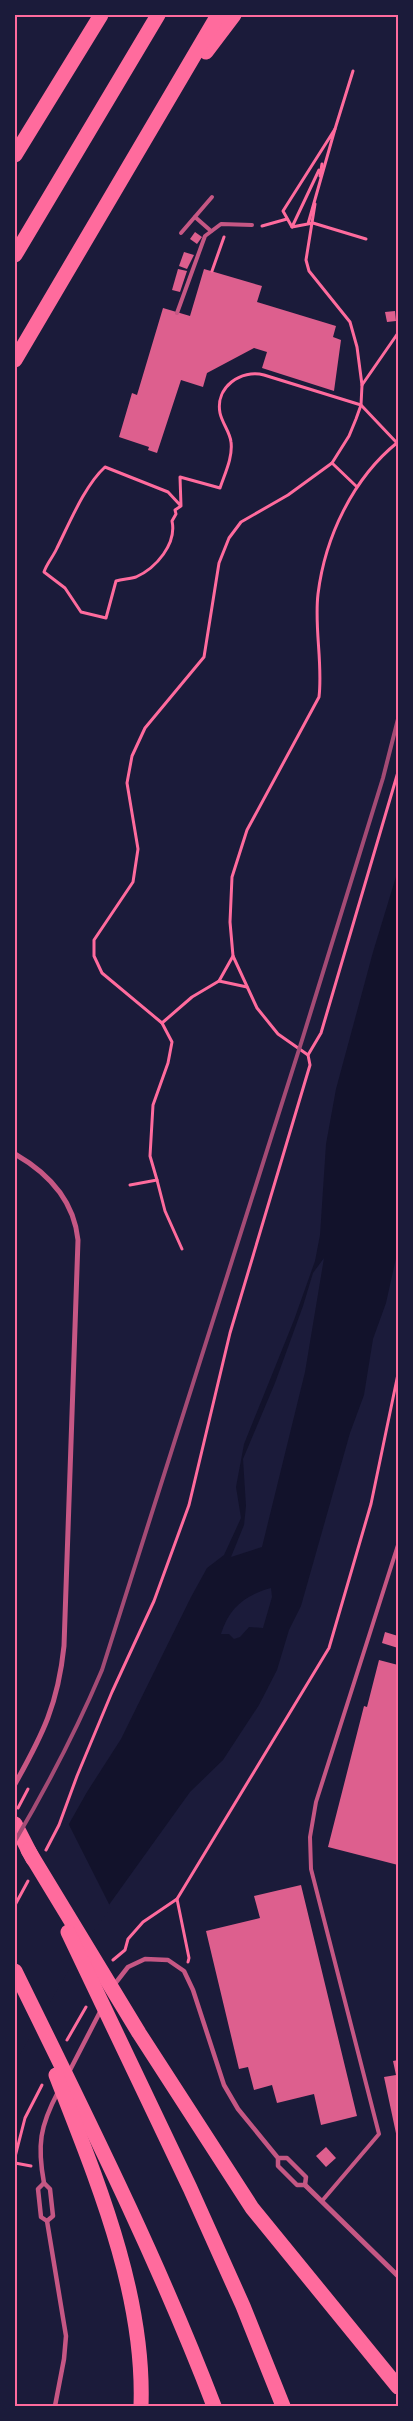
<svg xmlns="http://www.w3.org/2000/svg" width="413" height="2421" font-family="'Fira Sans Condensed',sans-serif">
	<rect width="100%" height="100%" fill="#1b1b3a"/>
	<path fill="#12122b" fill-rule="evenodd" d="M 398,870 L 398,1249 L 386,1303 L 373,1339 L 364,1395 L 350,1433 L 301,1606 L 289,1630 L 277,1670 L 259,1705 L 223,1760 L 190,1792 L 83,1941 L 15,1926 L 39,1877 L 87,1792 L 121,1739 L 191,1597 L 207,1568 L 224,1555 L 241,1518 L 236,1487 L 244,1444 L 294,1320 L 315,1261 L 320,1235 L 326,1144 L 336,1089 L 373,952 ZM 324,1258 L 305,1372 L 262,1547 L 231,1557 L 244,1525 L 246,1506 L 243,1459 L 275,1383 L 303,1306 L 313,1273 ZM 271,1588 L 272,1597 L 263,1628 L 249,1627 L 240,1637 L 234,1639 L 229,1634 L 221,1634 C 229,1608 245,1595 271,1588 Z"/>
	<polygon fill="#1b1b3a" points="67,1821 111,1908 85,1942 15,2063 15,1921 37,1875"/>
	<g fill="#dd5f8e">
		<polygon points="195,232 202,237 197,244 190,239"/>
		<polygon points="184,252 194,255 187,269 179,266"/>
		<polygon points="178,269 187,271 180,292 172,290"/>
		<polygon points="204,269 262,286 257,302 336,326 333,337 341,340 334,391 262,368 267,352 254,348 207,373 203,387 181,380 157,453 148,450 149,447 119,437 132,393 137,395 163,308 190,316"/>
		<polygon points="395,311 396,321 387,322 385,312"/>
		<polygon points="385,1632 398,1636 398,1648 382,1643"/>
		<polygon points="379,1660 398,1665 398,1865 328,1847 364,1706 367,1707"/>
		<polygon points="301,1885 357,2116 321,2125 314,2094 277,2103 272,2085 254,2090 248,2067 239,2069 206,1931 260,1918 254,1896"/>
		<polygon points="398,2060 398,2138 397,2138 384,2077 396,2075 393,2061"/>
		<polygon points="326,2147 336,2158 326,2167 316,2156"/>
	</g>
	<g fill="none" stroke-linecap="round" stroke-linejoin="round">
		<g stroke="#ff6b9d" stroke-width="3">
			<polyline points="335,129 353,71"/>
			<polyline points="320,176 322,164"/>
			<polyline points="315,204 306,260 309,271 350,322 357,347 362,385"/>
			<polyline points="308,224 335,129 283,211 292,227 313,223 366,239"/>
			<polyline points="262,226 287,219"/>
			<polyline points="292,227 319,170"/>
			<polyline points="212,271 224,237"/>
			<polyline points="332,463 349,436 356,419 361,405 362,385 398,333"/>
			<path d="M 181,506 L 175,510 L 176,514 L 172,521 C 177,544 156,568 136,577 C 130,579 123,579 116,581 L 106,618 L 81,612 L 65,588 L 44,572 C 47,563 53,557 57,548 C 69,524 85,485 105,467 L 168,492 L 181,506 L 180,477 L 220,488 C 225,473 233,457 231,442 C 230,432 222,423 220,413 C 215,387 241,369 264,375 L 361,405 L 397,443"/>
			<polyline points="219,981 247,987"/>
			<polyline points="162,1023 102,973 94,956 94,940 133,882 138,849 127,783 132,756 145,728 204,657 219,563 229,538 241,522 288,495 332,463 356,486"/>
			<polyline points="308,1055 321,1033 398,772"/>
			<polyline points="157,1180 150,1156 153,1105 168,1063 172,1042 162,1023 192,997 219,981 233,956"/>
			<polyline points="130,1185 157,1180 165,1211 182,1249"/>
			<polyline points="18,1808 28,1789"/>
			<path d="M 46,1850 L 59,1825 L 77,1776 L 112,1692 L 154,1601 L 189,1505 L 230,1333 L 310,1065 L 308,1055 L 278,1034 L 257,1008 L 233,956 L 230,922 L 232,877 L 247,830 L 319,697 C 323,663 314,628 318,594 C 325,537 353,478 398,442"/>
			<polyline points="177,1899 189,1958 188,1962"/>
			<polyline points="15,1905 28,1881"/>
			<polyline points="113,1960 125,1950 128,1939 143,1922 177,1899 329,1648 371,1504 398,1374"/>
			<polyline points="67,2040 86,2007"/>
			<polyline points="15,2157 25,2118 42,2085"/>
			<polyline points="15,2163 31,2166"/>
		</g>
		<g stroke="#c65784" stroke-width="4">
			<polyline points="195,217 211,231"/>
			<polyline points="181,233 212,197"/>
			<polyline points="177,313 205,236 221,224 252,225"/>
			<polyline points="322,2201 379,2134 311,1869 310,1837 316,1802 398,1545"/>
		</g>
		<g stroke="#c65784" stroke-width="4.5">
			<polyline points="114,1985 128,1967 145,1959 168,1960 184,1971 193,1990 224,2085 238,2109 278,2158 278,2166 297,2185 305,2185 306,2177 287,2158 278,2158"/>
			<polyline points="69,2072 101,2010"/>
			<polyline points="44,2183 38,2189 41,2217 47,2221 66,2336 64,2359 55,2406"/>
			<path d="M 47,2221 L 53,2216 L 50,2189 L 44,2183 C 37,2145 40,2126 58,2092"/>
		</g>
		<g stroke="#c65784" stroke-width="5">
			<path d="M 15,1154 C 48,1173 74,1200 78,1240 L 64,1646 C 58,1704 43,1734 15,1784"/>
			<polyline points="305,2185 398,2276"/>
		</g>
		<g stroke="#ff6b9d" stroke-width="15">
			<polyline points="206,52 234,15"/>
			<polyline points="15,155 101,15"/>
			<polyline points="15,255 158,15"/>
			<polyline points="15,360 218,15"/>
			<polyline points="15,1824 33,1859"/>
			<polyline points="28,1850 139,2033 252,2208 398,2387"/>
			<polyline points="68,1932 190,2188 243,2306 283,2406"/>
			<path d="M 15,1971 C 85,2114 157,2257 214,2406"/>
			<path d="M 56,2075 C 96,2178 145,2293 141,2406"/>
		</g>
		<path stroke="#a44b75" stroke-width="4" d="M 15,1841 C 48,1785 77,1729 102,1670 L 303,1037 L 383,778 L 398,719"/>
	</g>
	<rect width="413" height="2421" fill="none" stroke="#1b1b3a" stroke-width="32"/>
	<rect x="16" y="16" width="381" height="2389" fill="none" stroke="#ff6b9d" stroke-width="2"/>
</svg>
